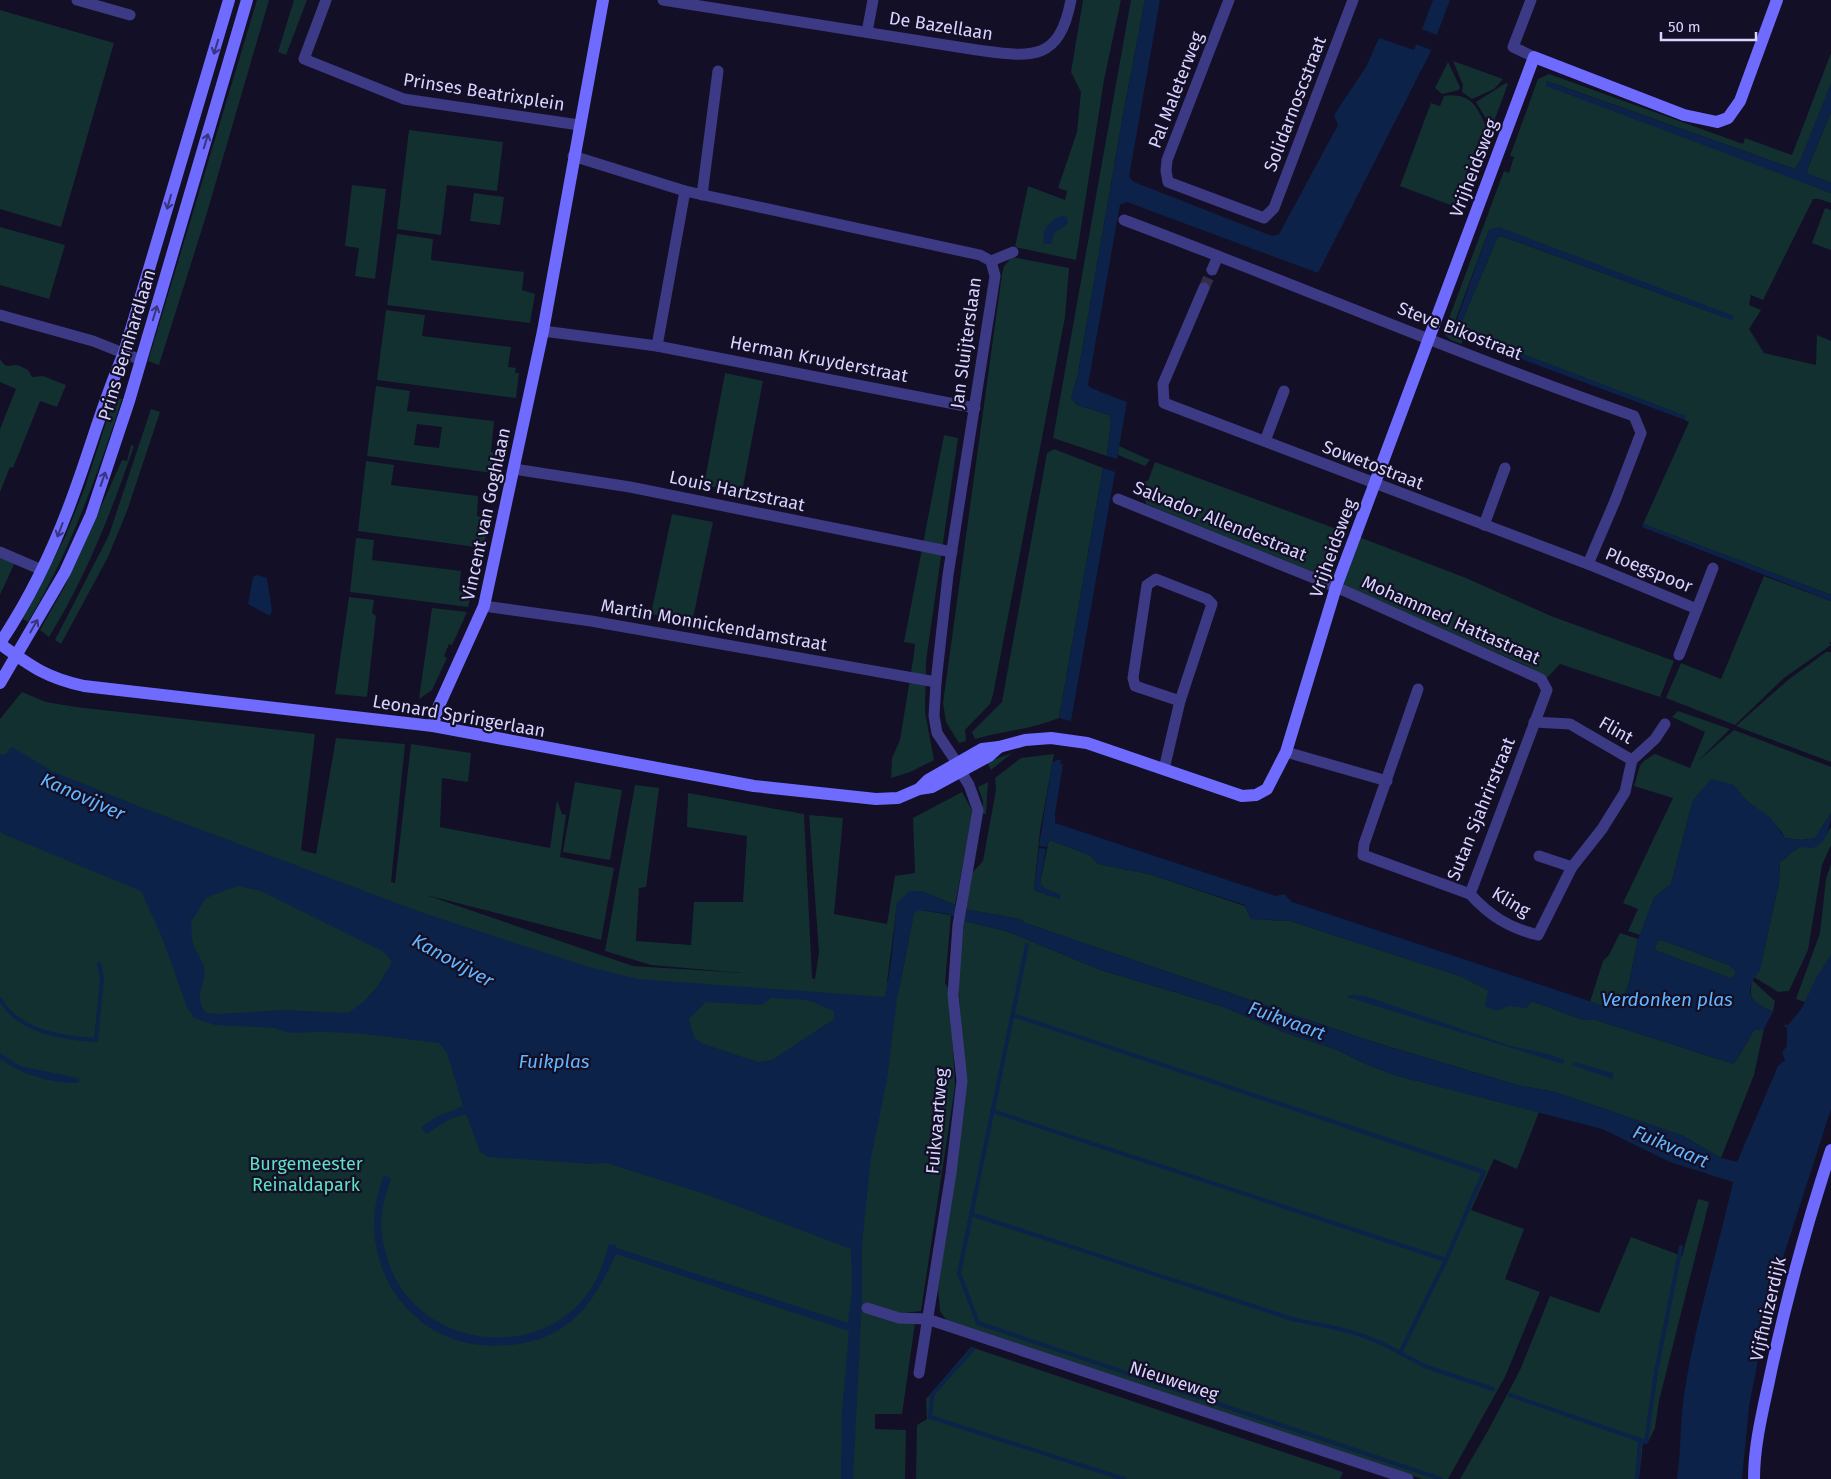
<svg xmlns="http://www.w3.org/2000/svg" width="1831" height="1479" font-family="'Fira Sans',sans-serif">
	<rect width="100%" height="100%" fill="#130f26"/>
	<g fill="#12302f" fill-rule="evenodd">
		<polygon points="257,0 269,0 206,216 159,365 148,361"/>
		<polygon points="294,0 307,0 286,55 278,52"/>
		<polygon points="1083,0 1121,0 1104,80 1076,260 1015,247 1028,186 1065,200 1067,191 1058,188 1077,132 1081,92 1071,72"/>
		<polygon points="1131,0 1145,0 1123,115 1078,374 1071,398 1077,405 1109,415 1111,421 1107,456 1053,438"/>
		<polygon points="0,10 114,43 61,227 0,209"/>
		<polygon points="1831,53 1831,84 1801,159 1795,169 1547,81 1831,193 1831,203 1819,199 1813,199 1763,300 1751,295 1749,305 1761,310 1749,329 1764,353 1816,365 1817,335 1831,341 1831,595 1643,524 1689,422 1685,420 1685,416 1464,332 1460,326 1497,238 1501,236 1732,320 1494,229 1489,230 1454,324 1452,333 1464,338 1461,344 1451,340 1445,335 1445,329 1504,171 1509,173 1514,157 1510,156 1538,79 1549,74 1743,144 1745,138 1792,155"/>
		<polygon points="1453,61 1503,79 1494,89 1472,99 1462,92 1463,85"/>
		<polygon points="1448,62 1460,87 1459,90 1442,94 1435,88"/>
		<path d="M 1506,83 L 1508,84 L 1461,209 L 1400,186 L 1431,103 L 1440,106 L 1444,96 C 1468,92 1476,104 1485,124 L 1491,127 L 1476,102 Z"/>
		<polygon points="1831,112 1831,183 1808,174 1807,170"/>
		<polygon points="409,130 503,142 497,191 447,185 441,235 397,229"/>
		<polygon points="352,185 386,189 375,279 355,276 359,248 345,246"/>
		<polygon points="474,193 504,197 500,225 470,221"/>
		<polygon points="1825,208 1831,210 1831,250 1812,243"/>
		<polygon points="0,227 65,245 49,299 0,285"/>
		<polygon points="397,234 433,239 431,260 524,272 522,290 535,294 530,323 387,305"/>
		<polygon points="1012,257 1069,268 1065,317 993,695 990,704 965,730 966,741 959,743 946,722 943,703 1002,274 1004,266"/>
		<polygon points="386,310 425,315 422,336 511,347 508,367 516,368 515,373 519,373 516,398 377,380"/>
		<path d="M 0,359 C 6,368 7,366 16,365 C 20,365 25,369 28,370 L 32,377 L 43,376 L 66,385 L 57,407 L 40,401 L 13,468 L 10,467 L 0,492 L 0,429 L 16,389 L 0,382 Z"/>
		<polygon points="725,373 763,381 742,492 704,485"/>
		<path d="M 376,386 L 410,391 L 407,411 L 494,421 L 491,452 L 504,455 L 500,474 L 367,456 ZM 417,424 L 442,427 L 439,448 L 414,445 Z"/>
		<path d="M 114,398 L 122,399 C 97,477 70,551 28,622 L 23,619 L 65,537 L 85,487 Z"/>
		<polygon points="151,409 160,412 127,511 108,557 61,644 55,640 109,535"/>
		<polygon points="944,435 958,438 926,661 925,712 934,760 910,772 891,778 892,758 900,740 914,654 915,644 904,642"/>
		<path d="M 131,445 L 134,446 C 111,513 86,577 49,637 L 40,630 L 66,584 L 122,460 L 127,461 Z"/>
		<polygon points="1119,446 1150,460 1145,466 1118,455"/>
		<path d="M 1054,449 L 1103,468 L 1059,718 C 1033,729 1003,731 975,739 L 972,732 L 1002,702 L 1047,453 Z"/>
		<polygon points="366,461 394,465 391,485 478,496 477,516 490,519 483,548 358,531"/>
		<polygon points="1155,462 1342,531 1325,577 1146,504 1142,482 1148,481"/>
		<polygon points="672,514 713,522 692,623 651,614"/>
		<polygon points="1359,537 1466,578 1551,616 1674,661 1660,697 1560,664 1545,680 1540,674 1527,666 1342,585"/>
		<polygon points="356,538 374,540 372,560 461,571 459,591 472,592 468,607 350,592"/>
		<polygon points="0,554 16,560 0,595"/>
		<polygon points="1764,576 1831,601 1831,642 1829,642 1831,645 1784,678 1735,725 1666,698 1681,663 1721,679"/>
		<polygon points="349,597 374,600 372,613 376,616 367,697 335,694"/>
		<polygon points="432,608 467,612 452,645 449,644 444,656 447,658 432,690 419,699"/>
		<polygon points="1826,652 1831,652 1831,762 1736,726 1788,680"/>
		<polygon points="22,692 46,702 76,707 315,734 301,850 316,854 336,738 405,744 391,882 395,883 411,744 471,753 468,782 442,778 440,827 550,848 557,800 562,814 566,815 560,857 614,868 601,940 426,895 633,966 743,973 651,965 605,951 635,785 659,788 646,887 639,888 636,941 691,945 694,902 743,902 747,836 687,827 688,793 804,814 812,978 815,979 819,952 809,815 843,818 834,914 887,924 895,876 915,873 913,818 962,792 973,812 955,905 921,891 897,904 887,983 900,984 914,912 920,910 951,915 945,983 950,991 955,1086 921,1311 902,1313 915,1323 902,1414 875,1414 875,1429 906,1430 905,1479 0,1479 0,719"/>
		<path d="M 1678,711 L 1730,729 L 1697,762 L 1734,730 L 1831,767 L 1831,813 L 1815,838 L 1801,840 L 1785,838 C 1777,822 1760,812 1747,801 C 1739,794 1737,786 1726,783 L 1693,800 L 1671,884 L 1654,898 L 1640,935 L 1628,931 L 1638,909 L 1623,903 L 1673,798 L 1634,786 C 1641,767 1635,765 1655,754 L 1690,768 L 1705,732 L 1672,717 Z"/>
		<polygon points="1012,753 991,770 987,762"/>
		<polygon points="1054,754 1040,831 1034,890 1060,899 1059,894 1045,889 1040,883 1049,840 1090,855 1098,864 1149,874 1245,906 1251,919 1290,921 1460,976 1488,990 1531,1001 1584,1020 1596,1020 1734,1064 1754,1030 1764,1029 1754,1075 1721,1158 1683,1136 1555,1092 1517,1085 1367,1040 1025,923 1019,919 965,909 972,873 983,861 996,790 995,778 1021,758"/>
		<polygon points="575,782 622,790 610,860 563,852"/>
		<polygon points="988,782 986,814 983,814 983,801 978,787"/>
		<path d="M 1831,827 L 1831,845 L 1822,865 L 1808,950 L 1789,991 L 1778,992 L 1754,977 L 1760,969 L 1779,882 L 1780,862 L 1799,847 C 1821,848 1820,843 1831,827 Z"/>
		<polygon points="1831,864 1831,955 1805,1002 1796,999 1820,933 1826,879"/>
		<polygon points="964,921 1006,931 1101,970 1221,1006 1289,1034 1337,1050 1361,1062 1394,1075 1539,1112 1517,1169 1494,1159 1471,1210 1524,1229 1505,1279 1540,1292 1505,1377 1448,1479 1422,1479 947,1321 940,1311 938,1288 962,1037 958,982"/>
		<polygon points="1620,933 1638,939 1629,983 1624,995 1607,1007 1590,1002 1603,961 1609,955"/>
		<polygon points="1662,940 1729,965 1736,971 1735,975 1730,978 1654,950 1658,941"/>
		<path d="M 1752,980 L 1775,1001 L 1773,1012 C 1754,1002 1748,1002 1752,980 Z"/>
		<polygon points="1698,1199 1709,1202 1659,1401 1655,1428 1648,1442 1643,1443 1639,1479 1460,1479 1490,1427 1520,1370 1550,1296 1599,1313 1631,1237 1682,1256"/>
		<polygon points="971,1347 1343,1472 1340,1479 916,1479 917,1425 927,1419 926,1399"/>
	</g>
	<g fill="#0c2248" fill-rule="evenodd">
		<polygon points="1145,0 1160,0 1129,177 1134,182 1272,236 1279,234 1338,125 1334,115 1366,67 1379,38 1414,50 1433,0 1450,0 1430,53 1318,273 1127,202 1120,205 1088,385 1091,388 1127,402 1117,459 1107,456 1111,421 1109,415 1077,405 1071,398 1078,374 1123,115"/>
		<polygon points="1546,81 1795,169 1801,159 1831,84 1831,112 1807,170 1809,174 1831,183 1831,193 1546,86"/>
		<path d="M 1061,216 L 1067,217 L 1068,224 L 1054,233 L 1052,244 L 1044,244 C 1041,231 1049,221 1061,216 Z"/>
		<polygon points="1499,227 1734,316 1732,320 1501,236 1497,238 1460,326 1464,332 1686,416 1685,420 1452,333 1489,230"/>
		<polygon points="1103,468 1115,472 1071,721 1059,718"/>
		<polygon points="1643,524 1831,595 1831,601 1642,527"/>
		<polygon points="257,575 267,578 272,611 270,616 248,604 253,577"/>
		<path d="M 12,747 L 52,771 L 138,806 L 426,914 L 586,966 L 638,979 L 885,997 L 891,962 L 897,903 L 909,891 L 921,891 L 965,909 L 1019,919 L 1025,923 L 1367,1040 L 1517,1085 L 1555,1092 L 1683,1136 L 1721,1158 L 1737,1162 L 1778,1066 L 1785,1060 L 1782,1052 L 1787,1046 L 1787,1028 L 1784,1026 L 1785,1024 L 1788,1025 L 1802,1008 L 1817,976 L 1831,955 L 1831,1109 L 1782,1261 L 1758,1360 L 1749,1407 L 1742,1479 L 1677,1479 C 1681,1451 1680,1423 1684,1395 C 1695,1323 1717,1253 1733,1182 L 1670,1162 L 1602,1129 L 1394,1075 L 1361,1062 L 1337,1050 L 1289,1034 L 1221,1006 L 1101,970 L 1006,931 L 964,921 L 949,914 L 920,910 L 914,913 L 897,999 L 887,1080 L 871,1157 L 862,1244 L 862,1300 L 853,1479 L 841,1479 L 842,1411 L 849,1331 L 616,1254 C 603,1283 587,1314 557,1331 C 542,1340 524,1344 507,1345 C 412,1355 349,1261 384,1175 L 391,1179 C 386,1194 381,1208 381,1224 C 381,1237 385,1249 388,1261 C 417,1352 551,1366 596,1280 C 602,1269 605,1256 609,1244 L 616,1245 L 617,1248 L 848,1323 L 852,1289 L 851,1249 L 702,1193 L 606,1163 L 590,1164 L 488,1157 L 480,1152 L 466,1114 L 452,1118 L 426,1134 L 421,1127 L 436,1117 L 463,1106 L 447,1053 L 439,1043 C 397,1038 355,1031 313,1032 C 302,1033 284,1034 275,1028 L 215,1025 L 194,1018 L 187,1007 L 161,935 L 141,891 L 3,834 L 0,830 L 0,754 L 5,755 ZM 237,886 L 261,891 L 384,952 L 392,962 L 377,987 L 363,1002 L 348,1013 L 285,1010 L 218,1014 L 206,1013 C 192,995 207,986 204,967 C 202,961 198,955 195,949 C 191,940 192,932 191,922 L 206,898 ZM 771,998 L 808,1000 L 834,1011 L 834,1019 L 772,1060 L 758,1062 L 701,1043 L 694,1037 L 689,1019 L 706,1002 L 762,1005 Z"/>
		<path d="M 1057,760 L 1061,760 L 1060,764 L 1063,764 L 1055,814 L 1055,823 L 1276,896 L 1284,894 L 1292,902 L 1607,1007 L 1624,995 L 1629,983 L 1638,939 L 1654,898 L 1671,884 L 1693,800 L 1711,779 L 1734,785 L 1747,801 L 1770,817 L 1785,838 L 1801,840 L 1815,838 L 1831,813 C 1831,823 1827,843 1815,847 C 1811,849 1804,847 1799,847 L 1780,862 L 1779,882 L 1760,970 C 1742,993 1749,1000 1773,1012 L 1764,1029 L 1754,1030 L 1734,1064 L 1596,1020 L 1584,1020 L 1531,1001 L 1527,1008 L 1508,1006 L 1497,1011 L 1485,1006 L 1488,990 L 1460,976 L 1290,921 L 1251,919 L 1245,905 L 1149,874 L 1098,864 L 1090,855 L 1049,840 L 1047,847 L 1039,846 L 1052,763 ZM 1662,940 L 1729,965 L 1735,971 L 1735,975 L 1730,978 L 1654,950 L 1658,941 Z"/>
		<polygon points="1039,848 1046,849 1040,883 1045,889 1059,894 1060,899 1034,890"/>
		<polygon points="1350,995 1365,996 1511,1046 1548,1054 1564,1060 1563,1064 1347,997"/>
		<path d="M 0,1053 L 20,1066 L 73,1077 L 80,1080 L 78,1083 C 50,1083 23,1075 0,1059 Z"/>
		<polygon points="1574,1062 1613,1073 1613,1079 1572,1065"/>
	</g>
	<polygon fill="#130f26" points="1421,29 1437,35 1431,50 1416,44"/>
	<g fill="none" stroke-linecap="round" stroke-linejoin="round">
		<g stroke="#0c2248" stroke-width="4">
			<polyline points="1027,945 959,1273 978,1323 1441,1479"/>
			<path d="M 0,999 C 19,1032 62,1038 96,1040 L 102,978 L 99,964"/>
			<polyline points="993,1111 1446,1260 1484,1172 1013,1015"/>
			<path d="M 971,1214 L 1292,1319 C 1332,1327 1365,1332 1400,1353"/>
			<polyline points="1446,1260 1400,1353 1427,1367 1493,1389"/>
			<polyline points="973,1349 932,1395 930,1417 1124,1479"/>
			<polyline points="1510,1395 1646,1442 1656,1372 1681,1247"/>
			<polyline points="1637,1479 1640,1440"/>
		</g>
		<polyline stroke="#312d47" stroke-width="11" stroke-dasharray="11 5.5" stroke-linecap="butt" points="1204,288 1212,270"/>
		<g stroke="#3d3a85" stroke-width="11">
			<polyline points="77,0 130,15"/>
			<polyline points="326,0 304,59 404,99 579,125"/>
			<path d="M 663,0 L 977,50 C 1031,57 1059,63 1071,0"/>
			<polyline points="1229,0 1167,160 1166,171 1168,182 1264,218 1274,208 1353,0"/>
			<polyline points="1531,0 1513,47 1534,57"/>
			<polyline points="867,32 873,0"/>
			<polyline points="573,156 685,191 980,255 991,261 995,276 948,575 936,682 934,716 937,733 957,763"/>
			<polyline points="702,195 718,71"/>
			<path d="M 1124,220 C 1295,284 1462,356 1634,416 L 1641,433 L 1615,501 L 1588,564"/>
			<polyline points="991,261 1013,252"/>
			<polyline points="1212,270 1218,256"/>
			<polyline points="1204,288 1163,384 1164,403 1588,564 1697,609"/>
			<polyline points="0,315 93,341 141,360"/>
			<polyline points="543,331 657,346 975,408"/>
			<polyline points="657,346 685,191"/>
			<polyline points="1265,441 1284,391"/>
			<polyline points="514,469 630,487 952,552"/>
			<polyline points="1118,499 1336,587 1541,679 1547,690 1470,894 1363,855 1364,844 1418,689"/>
			<polyline points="1484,525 1505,468"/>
			<polyline points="0,552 42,570"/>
			<polygon points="1156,579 1207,599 1212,604 1180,701 1135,686 1133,678 1147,585"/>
			<polyline points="484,606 591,621 936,682"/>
			<polyline points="1679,655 1713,568"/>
			<polyline points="1534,722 1570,724 1632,760"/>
			<polyline points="1286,752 1387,781"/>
			<polyline points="1632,760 1655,739 1665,724"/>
			<polyline points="1164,769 1180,701"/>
			<polyline points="1539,856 1572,867"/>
			<path d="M 1470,894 C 1490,916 1509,928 1538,935 L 1572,867 L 1602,829 L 1625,792 L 1632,760"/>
			<polyline points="867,1308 899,1318 927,1319 1408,1479"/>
			<polyline points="919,1373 951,1173 962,1081 953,995 958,925 978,810 969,785 961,772"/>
		</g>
		<g stroke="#6f6bff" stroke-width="12">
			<path d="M 0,643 C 31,597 55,546 74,493 C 91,447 104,399 124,353 L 229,0"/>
			<path d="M 0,644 C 31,666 46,678 84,686 L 433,726 L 754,786 L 876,799 L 898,798 L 919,789 L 932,787 L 989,756 L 999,747"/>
			<polyline points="0,683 65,572 91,515 129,401 247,0"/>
			<polyline points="433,726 437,710 484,606 543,331 603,0"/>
			<polyline points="919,789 928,780 982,749 999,747 1025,740 1051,738 1087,743 1242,796 1256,795 1267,789 1286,752 1336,587 1534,57 1684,115 1717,122 1728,118 1740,101 1777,0"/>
			<path d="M 1754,1479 C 1754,1446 1762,1414 1769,1381 C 1785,1303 1806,1226 1831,1150"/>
		</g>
	</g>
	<defs><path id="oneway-shaft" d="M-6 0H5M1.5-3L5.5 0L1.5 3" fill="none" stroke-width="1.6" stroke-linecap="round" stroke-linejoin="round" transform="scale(1.25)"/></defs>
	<g stroke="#38347d">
		<use href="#oneway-shaft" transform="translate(216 47) rotate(107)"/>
		<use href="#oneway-shaft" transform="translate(206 141) rotate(-73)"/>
		<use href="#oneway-shaft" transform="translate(169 202) rotate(106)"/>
		<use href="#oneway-shaft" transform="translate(155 313) rotate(-73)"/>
		<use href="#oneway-shaft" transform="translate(103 479) rotate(-71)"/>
		<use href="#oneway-shaft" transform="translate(60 530) rotate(111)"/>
		<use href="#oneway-shaft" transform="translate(34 626) rotate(-60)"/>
	</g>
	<g text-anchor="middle" stroke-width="4.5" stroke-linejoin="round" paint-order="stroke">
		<g font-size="18" fill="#d9d4ff" stroke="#130f26">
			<text transform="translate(941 26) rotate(9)" y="6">De Bazellaan</text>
			<text transform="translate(1176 90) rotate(-69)" y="6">Pal Maleterweg</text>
			<text transform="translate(484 92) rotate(9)" y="6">Prinses Beatrixplein</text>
			<text transform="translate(1295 104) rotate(-69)" y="6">Solidarnoscstraat</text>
			<text transform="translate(1474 168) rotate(-69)" y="6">Vrijheidsweg</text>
			<text transform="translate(1460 331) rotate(21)" y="6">Steve Bikostraat</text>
			<text transform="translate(966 343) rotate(-82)" y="6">Jan Sluijterslaan</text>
			<text transform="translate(127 345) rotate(-73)" y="6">Prins Bernhardlaan</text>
			<text transform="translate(819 359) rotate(11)" y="6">Herman Kruyderstraat</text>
			<text transform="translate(1373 465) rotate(21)" y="6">Sowetostraat</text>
			<text transform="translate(737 491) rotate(12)" y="6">Louis Hartzstraat</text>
			<text transform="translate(486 514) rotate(-78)" y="6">Vincent van Goghlaan</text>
			<text transform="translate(1220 521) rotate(22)" y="6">Salvador Allendestraat</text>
			<text transform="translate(1333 548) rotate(-70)" y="6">Vrijheidsweg</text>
			<text transform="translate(1649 570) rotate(22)" y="6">Ploegspoor</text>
			<text transform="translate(1451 620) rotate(24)" y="6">Mohammed Hattastraat</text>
			<text transform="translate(714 625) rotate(10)" y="6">Martin Monnickendamstraat</text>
			<text transform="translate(459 716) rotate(10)" y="6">Leonard Springerlaan</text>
			<text transform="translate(1616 730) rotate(30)" y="6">Flint</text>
			<text transform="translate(1481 809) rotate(-68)" y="6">Sutan Sjahrirstraat</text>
			<text transform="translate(1511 902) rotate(31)" y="6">Kling</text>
			<text transform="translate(937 1121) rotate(-85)" y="6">Fuikvaartweg</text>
			<text transform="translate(1768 1309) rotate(-77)" y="6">Vijfhuizerdijk</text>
			<text transform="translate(1174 1381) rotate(18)" y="6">Nieuweweg</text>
		</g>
		<g font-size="18" fill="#5fe0c0" stroke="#130f26">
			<text x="306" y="1170">Burgemeester<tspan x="306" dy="21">Reinaldapark</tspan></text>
		</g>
		<g font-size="19" font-style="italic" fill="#62b6ff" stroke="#130f26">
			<text transform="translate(83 796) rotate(24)" y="7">Kanovijver</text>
			<text transform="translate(453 960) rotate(29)" y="7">Kanovijver</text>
			<text x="1667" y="1006">Verdonken plas</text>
			<text transform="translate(1287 1020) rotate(20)" y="7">Fuikvaart</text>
			<text x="554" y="1068">Fuikplas</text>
			<text transform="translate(1671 1146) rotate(23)" y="7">Fuikvaart</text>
		</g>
	</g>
	<path d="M1661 32v8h95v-8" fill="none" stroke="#d9d4ff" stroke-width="2.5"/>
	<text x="1668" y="32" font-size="15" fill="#d9d4ff" stroke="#130f26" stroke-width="4" paint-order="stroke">50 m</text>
</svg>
